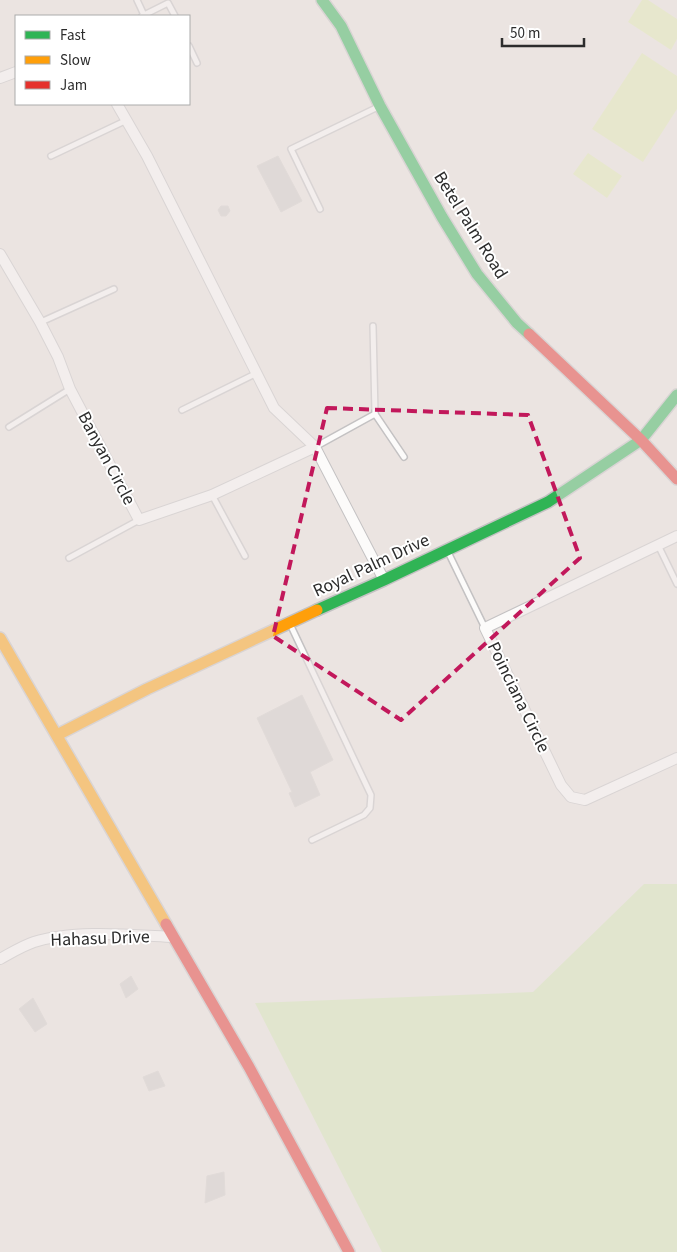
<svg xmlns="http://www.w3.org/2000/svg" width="677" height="1252" font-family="'Source Sans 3',sans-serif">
	<rect width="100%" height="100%" fill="#ebe4e1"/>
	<polygon fill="#d5e7b7" points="644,884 677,884 677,1252 382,1252 255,1003 533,992"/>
	<g fill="#e3ecb4">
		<polygon points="642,0 648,0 677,19 677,39 671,50 628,22"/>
		<polygon points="642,53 677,76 677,109 643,162 592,129"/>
		<polygon points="588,153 622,176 607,198 573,174"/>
	</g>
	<g fill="#d1cdca" stroke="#d5d0cd">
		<polygon points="278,156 302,201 281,212 257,166"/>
		<polygon points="221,206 228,206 230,211 226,216 221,216 218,210"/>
		<polygon points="302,695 333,760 310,772 320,795 295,807 289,793 292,792 257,718"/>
		<polygon points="131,976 138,989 126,998 120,984"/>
		<polygon points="33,998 47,1024 35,1032 19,1009"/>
		<polygon points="158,1071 165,1086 149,1091 143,1077"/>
		<polygon points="224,1172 225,1195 205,1203 207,1176"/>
	</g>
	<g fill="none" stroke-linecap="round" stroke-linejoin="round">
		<defs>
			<g id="lane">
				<polyline points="137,0 144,15"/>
				<polyline points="142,16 168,3 175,16"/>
				<polyline points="189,46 197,63"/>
				<polyline points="51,156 127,120"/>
				<polyline points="320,209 291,149 380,106"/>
				<polyline points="41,322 114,289"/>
				<polyline points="373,326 375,414"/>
				<polyline points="182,410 257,373"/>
				<polyline points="9,427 70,389"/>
				<polyline points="315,447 375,414 404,457"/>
				<polyline points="212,495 245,556"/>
				<polyline points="658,545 677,584"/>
				<polyline points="448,552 485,628"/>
				<polyline points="69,558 139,520"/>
				<polyline points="290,624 371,795 370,808 364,815 312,840"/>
			</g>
			<g id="street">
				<polyline points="0,78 16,72"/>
				<polyline points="117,104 147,156 274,408 315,447 384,580"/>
				<polyline points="0,254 40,322 58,357 70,389 139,520 212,495 315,447"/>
				<polyline points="677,536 485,628 561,785 571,797 585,800 677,758"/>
				<path d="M 0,959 C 11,953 22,946 34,942 C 75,929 132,935 174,937"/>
			</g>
			<g id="fast">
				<polyline points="322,0 341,26 380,106 442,217 477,274 517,323 529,334"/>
				<polyline points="317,610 384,580 548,502 641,440 677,395"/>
			</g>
			<g id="slow">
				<polyline points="0,638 166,924"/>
				<polyline points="57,735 147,689 317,610"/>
			</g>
			<g id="jam">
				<polyline points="529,334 641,440 677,479"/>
				<polyline points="166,924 249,1067 349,1252"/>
			</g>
		</defs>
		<use href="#lane" stroke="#c4c2c3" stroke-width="8"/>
		<use href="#street" stroke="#c4c2c3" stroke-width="12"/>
		<use href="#fast" stroke="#c4c2c3" stroke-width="14"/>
		<use href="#slow" stroke="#c4c2c3" stroke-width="14"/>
		<use href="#jam" stroke="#c4c2c3" stroke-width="14"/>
		<use href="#lane" stroke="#fcfbfa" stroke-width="5"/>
		<use href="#street" stroke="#fcfbfa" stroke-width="10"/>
		<use href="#fast" stroke="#30b455" stroke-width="11"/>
		<use href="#slow" stroke="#ff9f0a" stroke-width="11"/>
		<use href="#jam" stroke="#e5322d" stroke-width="11"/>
	</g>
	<path d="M0 0H677V1252H0ZM 327,408 L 528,415 L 580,558 L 401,720 L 273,636 Z" fill="#ebe4e1" fill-opacity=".55" fill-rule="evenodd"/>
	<path fill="none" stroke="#c2185b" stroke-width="4" stroke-dasharray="10 6" stroke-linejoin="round" d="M 327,408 L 528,415 L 580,558 L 401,720 L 273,636 Z"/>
	<g text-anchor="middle" stroke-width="4" stroke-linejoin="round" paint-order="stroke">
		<g font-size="18" fill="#2c2c2c" stroke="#fff">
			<text transform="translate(471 225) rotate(58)" y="6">Betel Palm Road</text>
			<text transform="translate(107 458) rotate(62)" y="6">Banyan Circle</text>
			<text transform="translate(371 565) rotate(-25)" y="6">Royal Palm Drive</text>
			<text transform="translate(519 697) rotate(64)" y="6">Poinciana Circle</text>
			<text transform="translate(100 938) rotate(-2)" y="6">Hahasu Drive</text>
		</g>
	</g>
	<rect x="15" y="15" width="175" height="90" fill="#ffffff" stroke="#ababab"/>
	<rect x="25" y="31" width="25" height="8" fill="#30b455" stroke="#ababab"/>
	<text x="60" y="40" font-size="15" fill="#2c2c2c">Fast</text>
	<rect x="25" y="56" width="25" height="8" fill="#ff9f0a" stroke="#ababab"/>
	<text x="60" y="65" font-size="15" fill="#2c2c2c">Slow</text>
	<rect x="25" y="81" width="25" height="8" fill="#e5322d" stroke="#ababab"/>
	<text x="60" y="90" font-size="15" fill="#2c2c2c">Jam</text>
	<path d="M502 38v8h82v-8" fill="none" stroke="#2c2c2c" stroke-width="2.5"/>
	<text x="510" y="38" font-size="15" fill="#2c2c2c" stroke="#ffffff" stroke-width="4" paint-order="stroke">50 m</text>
</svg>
